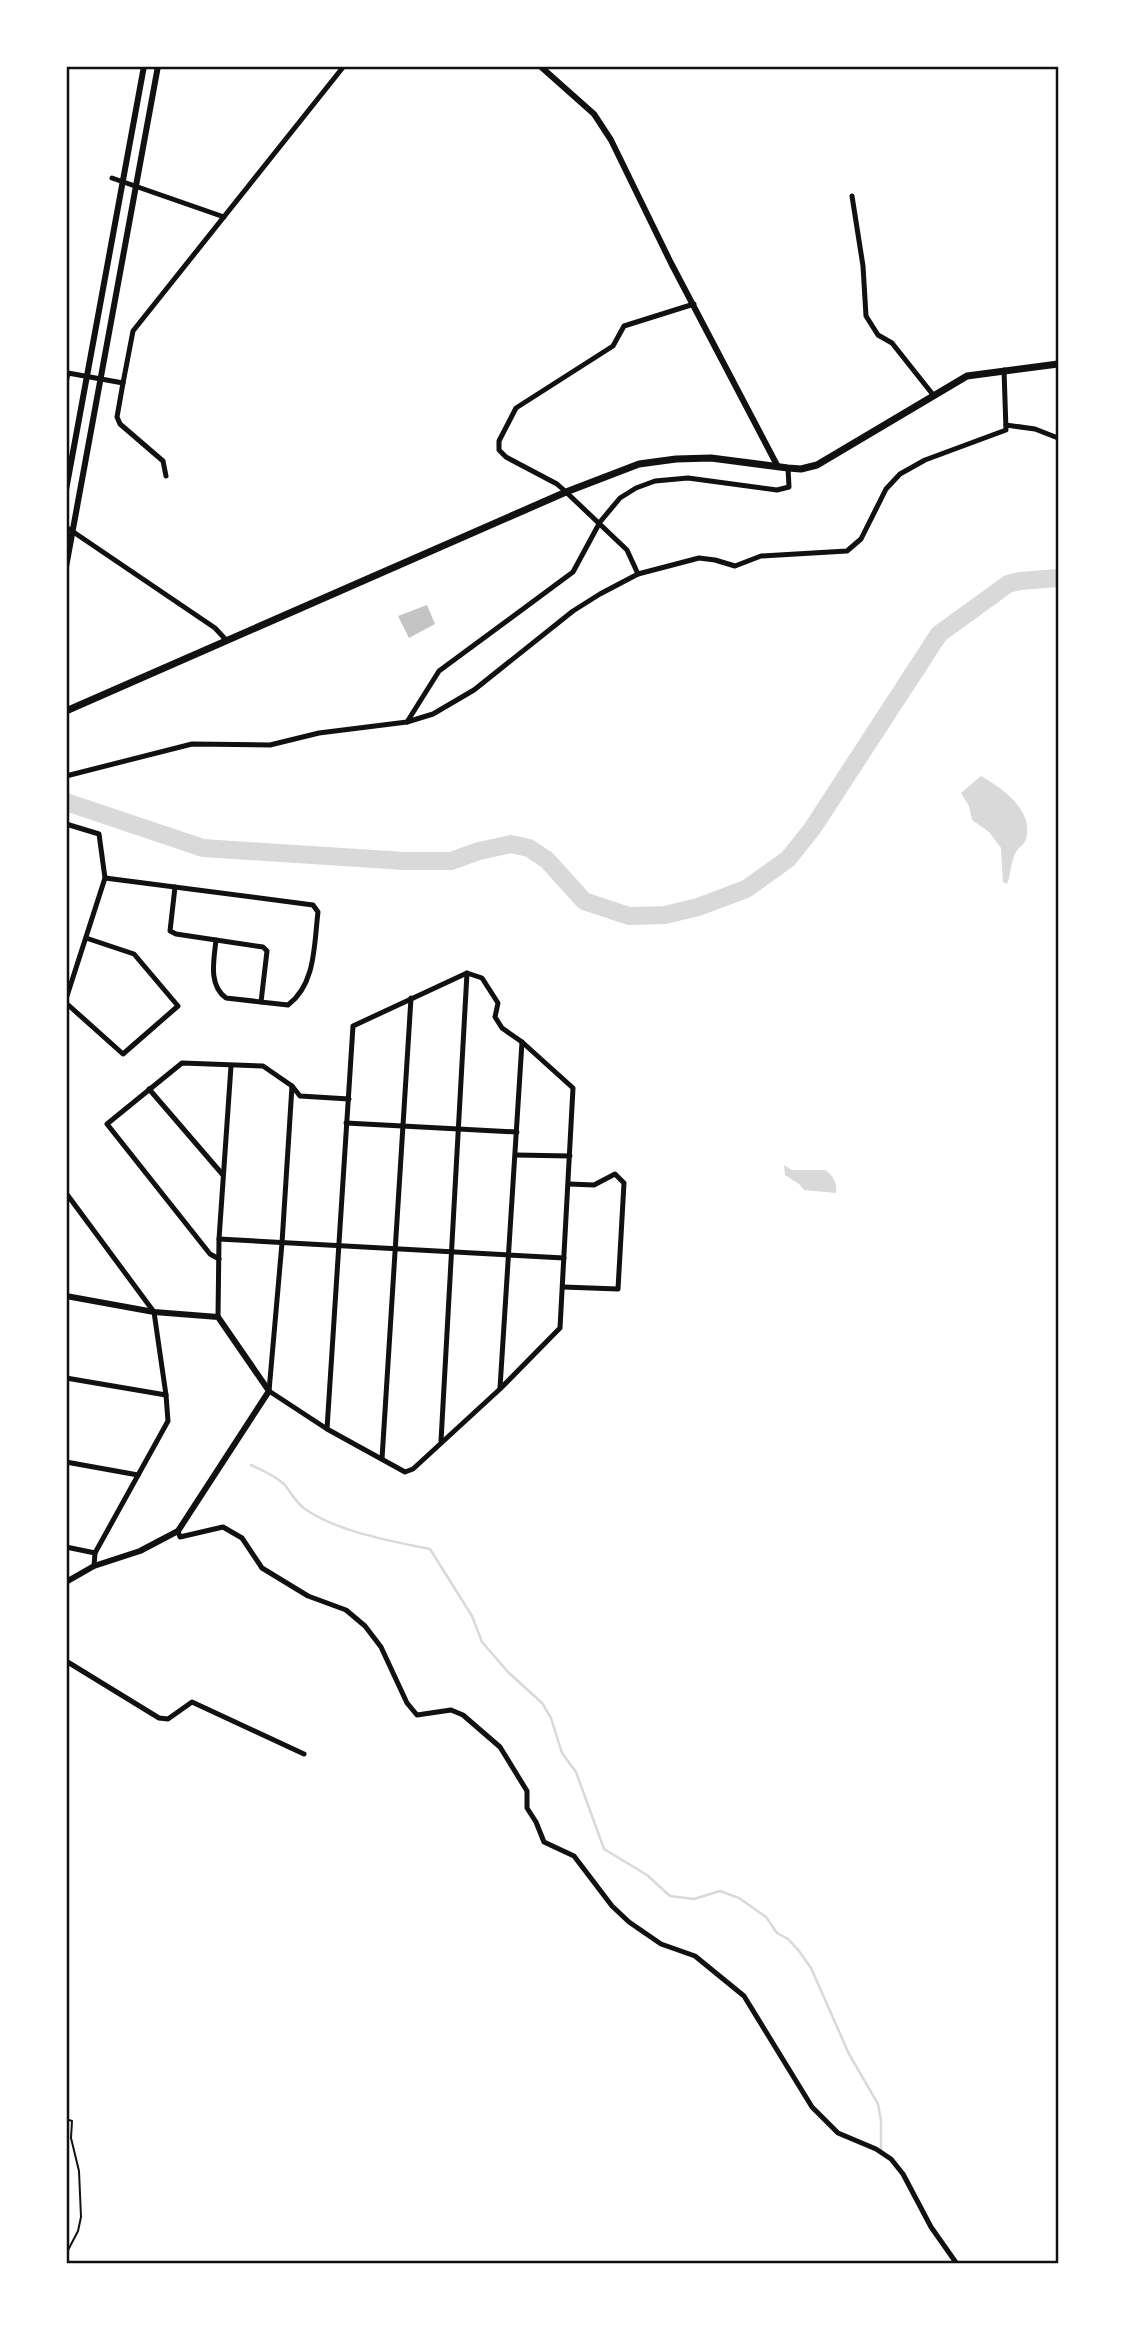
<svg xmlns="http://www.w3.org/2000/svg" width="1125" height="2330" font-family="'PT Sans',sans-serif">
	<rect width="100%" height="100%" fill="#fff"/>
	<g fill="#d9d9d9">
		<path d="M 981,776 C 1002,788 1034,810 1026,839 C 1024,845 1019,847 1016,852 C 1011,860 1011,874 1007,884 L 1003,882 L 1001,848 L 989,832 L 972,820 L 969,806 L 961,793 Z"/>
		<path d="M 784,1165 L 792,1170 L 825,1170 C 833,1175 838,1184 836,1193 L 804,1190 L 799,1184 L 785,1175 Z"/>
	</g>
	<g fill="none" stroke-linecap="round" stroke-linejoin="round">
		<g stroke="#d9d9d9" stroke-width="2.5">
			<polyline points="1048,581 1058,571"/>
			<path d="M 251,1465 C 262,1470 274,1475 284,1484 C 291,1492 296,1503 305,1509 C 338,1532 391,1541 430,1549 L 472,1616 L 482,1642 L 508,1672 L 542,1703 L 551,1718 L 562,1753 L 576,1772 L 604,1849 L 647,1875 L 670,1896 L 694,1899 L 720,1891 L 739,1898 L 766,1917 L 777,1933 L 788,1939 L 799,1951 L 811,1968 L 849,2054 L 878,2104 L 881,2121 L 881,2149"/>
		</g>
		<polyline stroke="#d9d9d9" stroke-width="18" points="66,802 203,848 404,861 451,861 479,851 511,844 529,848 547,860 584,901 629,916 665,915 698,907 746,889 788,859 812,829 939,634 1008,584 1020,581 1058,578"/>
	</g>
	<polygon fill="#c4c4c4" points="427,605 435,624 409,638 398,616"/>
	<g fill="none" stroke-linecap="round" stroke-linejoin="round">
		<polyline stroke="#111" stroke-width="2" points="66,2119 72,2121 71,2138 79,2171 81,2217 78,2231 66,2254"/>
		<g stroke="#111" stroke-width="5">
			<polyline points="112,178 224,217"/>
			<polyline points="852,196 863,266 866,316 878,335 892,343 934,396"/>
			<polyline points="66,383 68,373 123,383 133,331 344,66"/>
			<polyline points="123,383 117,417 120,424 163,461 166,476"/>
			<polyline points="1006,425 1035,429 1058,438"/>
			<polyline points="66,527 215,628 227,641"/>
			<polyline points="638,574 627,550 566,492 557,484 506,457 499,450 499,441 516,408 613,346 624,326 694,304"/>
			<polyline points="407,722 439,671 573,572 600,522 620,498 636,488 655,481 688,478 777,490 789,487 788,468"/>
			<polyline points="66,776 192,744 270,745 319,733 407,722 433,714 474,690 573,611 600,594 638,574 699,558 715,560 735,566 761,556 847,551 861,539 886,489 900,474 925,460 1006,430 1004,370"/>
			<polyline points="66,824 99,834 105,878 66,999"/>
			<path d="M 105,878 L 313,905 L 318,912 C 314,944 316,984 288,1005 L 226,998 C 208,985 214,960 216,940"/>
			<polyline points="175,887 170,931 176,934 263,947 267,951 261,1002"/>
			<polyline points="66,1003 123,1054 178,1006 134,954 86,938"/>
			<polyline points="292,1086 282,1243 269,1391 327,1429 405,1472 413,1469 500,1389 560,1328 573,1088 522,1042 502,1028 495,1017 498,1003 482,978 467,973 353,1026 327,1429"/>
			<polyline points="149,1089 223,1175"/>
			<polyline points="346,1123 517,1132"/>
			<polyline points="516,1155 570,1156"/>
			<polyline points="66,1193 154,1312 166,1395 168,1421 95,1553 94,1566"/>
			<polyline points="219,1239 564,1258"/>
			<polyline points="219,1259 210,1254 107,1124 182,1063 263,1066 292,1086 300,1096 349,1099"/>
			<polyline points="563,1287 618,1289 624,1183 615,1174 594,1185 569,1184"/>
			<polyline points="218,1317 219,1239 231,1066"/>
			<polyline points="66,1378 166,1395"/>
			<polyline points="500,1388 522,1042"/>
			<polyline points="441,1441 467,973"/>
			<polyline points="382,1459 411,998"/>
			<polyline points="66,1462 138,1475"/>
			<polyline points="178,1531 180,1537 223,1527 242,1538 262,1568 308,1596 346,1610 365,1626 381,1647 407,1703 417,1715 451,1710 463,1715 500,1747 527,1791 527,1808 536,1822 544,1842 574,1856 612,1906 629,1922 661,1944 695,1956 744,1996 812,2107 838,2133 876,2149 891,2159 903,2174 931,2227 957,2264"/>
			<polyline points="66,1547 95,1553"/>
			<polyline points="66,1661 159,1718 168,1719 192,1702 304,1754"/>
		</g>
		<g stroke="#111" stroke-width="6">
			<polyline points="540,66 594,114 611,140 671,263 778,467"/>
			<polyline points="66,490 144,66"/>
			<polyline points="66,567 158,66"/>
			<polyline points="66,1296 154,1312 218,1317 269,1391 178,1531 140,1551 94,1566 66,1582"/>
		</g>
		<polyline stroke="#111" stroke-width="7" points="66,711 566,492 639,464 676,459 711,458 788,468 801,469 817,465 967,376 1058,364"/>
	</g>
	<rect width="1125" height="2330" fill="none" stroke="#ffffff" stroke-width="136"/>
	<rect x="68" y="68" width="989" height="2194" fill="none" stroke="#111" stroke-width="2.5"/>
</svg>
